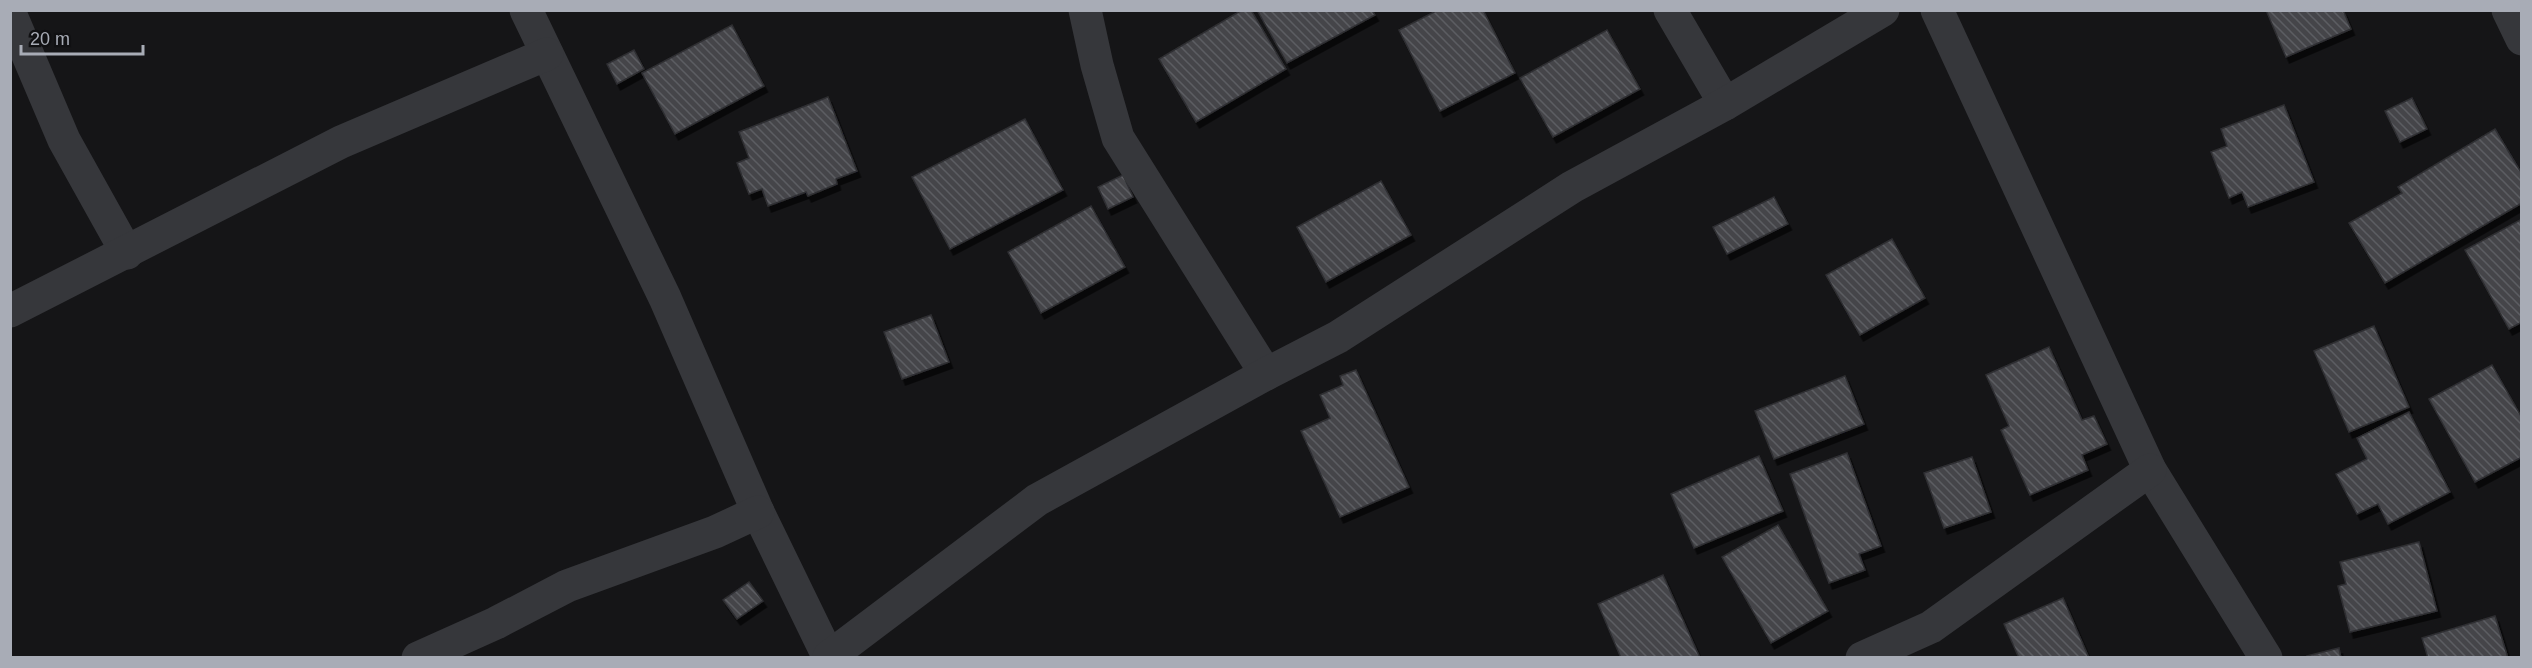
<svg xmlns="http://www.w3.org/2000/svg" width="2532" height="668" font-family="Arial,sans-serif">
	<defs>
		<pattern id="building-back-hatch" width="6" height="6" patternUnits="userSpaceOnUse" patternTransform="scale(1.5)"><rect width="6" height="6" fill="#44454a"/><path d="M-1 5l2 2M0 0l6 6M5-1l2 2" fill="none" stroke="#5c5d62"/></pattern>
		<filter id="shadow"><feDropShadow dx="3.5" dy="6" stdDeviation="0" flood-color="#0009"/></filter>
	</defs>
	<rect width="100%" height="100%" fill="#151517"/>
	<g fill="url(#building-back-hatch)" stroke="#2f2f32" stroke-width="1.5" filter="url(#shadow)">
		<polygon points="1242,10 1251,10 1286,69 1196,122 1159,59"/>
		<polygon points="1257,10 1372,10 1375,15 1287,63"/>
		<polygon points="1438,10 1483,10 1515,73 1440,111 1399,30"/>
		<polygon points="2266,10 2343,10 2351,29 2286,57"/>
		<polygon points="732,25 764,86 675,134 642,73"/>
		<polygon points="1607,30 1640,89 1553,137 1520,78"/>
		<polygon points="634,50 644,69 617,84 607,64"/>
		<polygon points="828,97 857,171 836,179 837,184 808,196 806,192 768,206 762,189 749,194 737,163 749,158 739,132"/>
		<polygon points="2412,98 2427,129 2400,142 2385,111"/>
		<polygon points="2284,105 2314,182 2248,207 2242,192 2229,198 2211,152 2227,146 2221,129"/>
		<polygon points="1025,119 1063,190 950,249 912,177"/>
		<polygon points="2495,129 2522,174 2522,203 2385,283 2349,223 2402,193 2398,187"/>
		<polygon points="1123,175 1133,197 1108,209 1098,187"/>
		<polygon points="1381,181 1411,235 1326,282 1297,227"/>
		<polygon points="1774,197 1788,224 1727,254 1713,227"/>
		<polygon points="1091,206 1125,267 1041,313 1008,252"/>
		<polygon points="2522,219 2522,322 2509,329 2465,250"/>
		<polygon points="1892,239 1925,298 1860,335 1826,275"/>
		<polygon points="931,315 949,362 902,379 884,332"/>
		<polygon points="2374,326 2409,407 2349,432 2314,351"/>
		<polygon points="2049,347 2082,420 2094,416 2107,444 2082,455 2088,470 2030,495 2001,430 2009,426 1986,375"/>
		<polygon points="2492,365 2522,418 2522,457 2475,482 2429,399"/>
		<polygon points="1356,370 1409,487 1340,517 1301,431 1330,418 1320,395 1343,385 1340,376"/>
		<polygon points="1845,376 1864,424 1774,459 1755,411"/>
		<polygon points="2409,412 2450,492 2388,524 2378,504 2357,514 2336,474 2367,459 2357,438"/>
		<polygon points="1847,453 1881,546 1859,554 1865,570 1829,583 1790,474"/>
		<polygon points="1759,456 1783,511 1694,548 1671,494"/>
		<polygon points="1972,457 1991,512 1944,528 1924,473"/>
		<polygon points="1778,525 1828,611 1771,643 1722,557"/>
		<polygon points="2419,542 2437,611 2350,632 2338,586 2346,584 2340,562"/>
		<polygon points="1663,575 1700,658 1621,658 1598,604"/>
		<polygon points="749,582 763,601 737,619 723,600"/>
		<polygon points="2063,598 2089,658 2019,658 2004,624"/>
		<polygon points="2495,616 2508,658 2428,658 2422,638"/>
		<polygon points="2339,648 2341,658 2308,658 2307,656"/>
	</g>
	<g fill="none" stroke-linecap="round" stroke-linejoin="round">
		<g stroke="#36373b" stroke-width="33">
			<polyline points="526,10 665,298 758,512 829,658"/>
			<polyline points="1085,10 1097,65 1118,138 1266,374"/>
			<polyline points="1670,10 1725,104"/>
			<polyline points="1937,10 2150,470 2266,658"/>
			<polyline points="2508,10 2522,39"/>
			<polyline points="10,13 64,140 127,253"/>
			<polyline points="10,311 341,142 547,54"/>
			<polyline points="829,657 1037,500 1266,374 1338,337 1572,187 1725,104 1883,10"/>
			<polyline points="418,658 496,623 567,586 715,532 758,512"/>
			<polyline points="1862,658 1931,627 2150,470"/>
		</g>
	</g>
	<rect width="2532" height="668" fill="none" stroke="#a8acb6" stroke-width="24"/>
	<path d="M21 45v9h122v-9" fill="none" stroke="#a8acb6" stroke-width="3"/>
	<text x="30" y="45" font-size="18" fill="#a8acb6" stroke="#101012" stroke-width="4.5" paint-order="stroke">20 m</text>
</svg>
